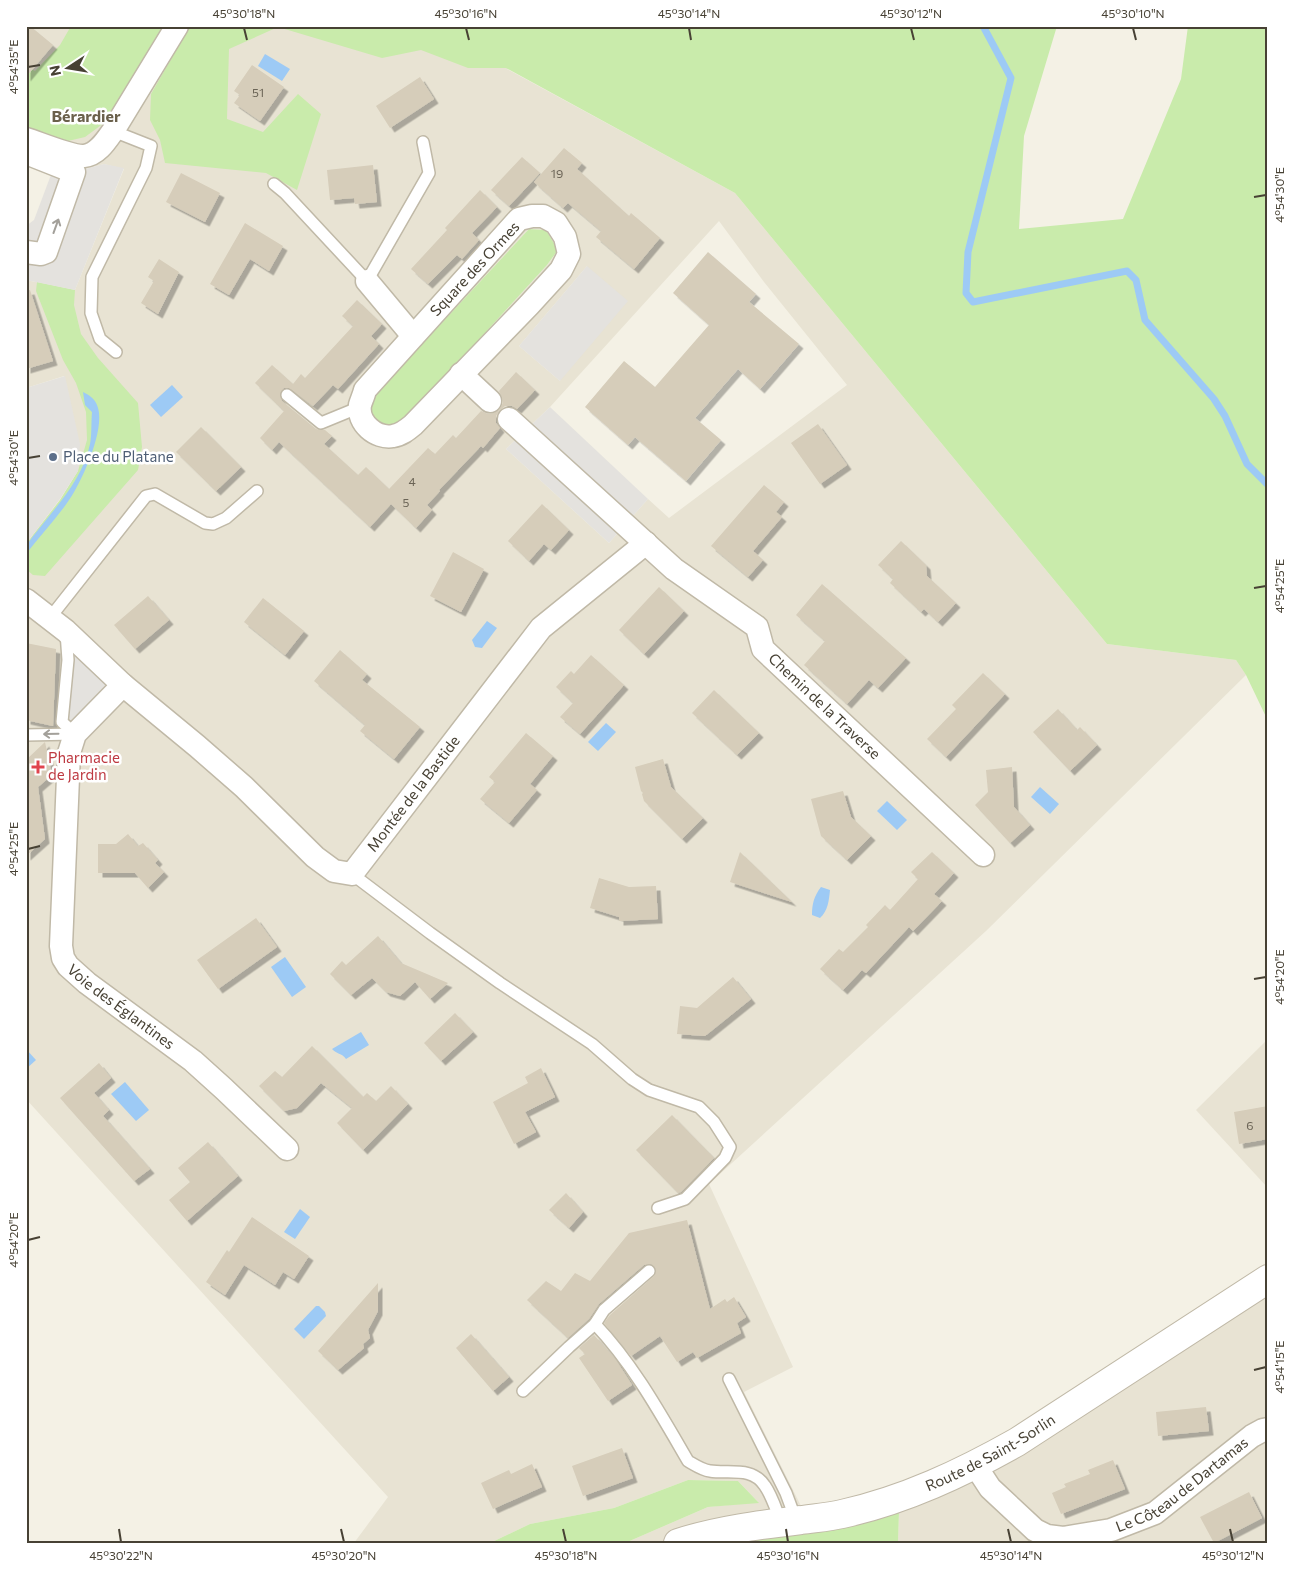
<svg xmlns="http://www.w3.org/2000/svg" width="1294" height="1569" font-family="Commissioner,sans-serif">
	<defs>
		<filter id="shadow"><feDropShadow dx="4.5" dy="4.5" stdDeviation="0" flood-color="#0004"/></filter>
	</defs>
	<rect width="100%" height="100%" fill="#f4f1e5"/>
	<g fill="#e8e3d3" fill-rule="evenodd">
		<path d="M 26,26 L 566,26 L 507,69 L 735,193 L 1107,644 L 1236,660 L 1246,675 L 986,931 L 709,1184 L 793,1367 L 744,1392 L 804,1512 L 878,1496 L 981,1453 L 1268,1267 L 1268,1543 L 898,1543 L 899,1512 L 727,1543 L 625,1543 L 708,1507 L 758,1502 L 738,1481 L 688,1480 L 614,1508 L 530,1524 L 490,1543 L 354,1543 L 388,1497 L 26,1099 L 26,544 L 60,500 L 78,471 L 64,376 L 26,388 L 26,280 L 75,290 L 124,169 L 104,164 L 74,172 L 26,157 ZM 719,221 L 764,282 L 847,385 L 669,518 L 648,499 L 609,543 L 506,449 L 550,407 ZM 529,229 L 546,230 L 558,251 L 547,265 L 401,425 L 384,385 ZM 587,266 L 560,381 L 519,346 Z"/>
		<polygon points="1268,1039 1268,1188 1196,1110"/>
	</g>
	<g fill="#c9ebab">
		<polygon points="71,26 164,26 104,123 85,137 68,141 26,127 26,66 35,71 60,45"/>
		<polygon points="190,26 1057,26 1024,136 1019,229 1123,219 1181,79 1188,26 1268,26 1268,721 1246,675 1236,660 1107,644 735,193 506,68 468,68 421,50 382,58 278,27 229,49 227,119 263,132 298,94 321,114 297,190 266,173 165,163 160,140 150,120 151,94"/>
		<polygon points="529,229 546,230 558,250 547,265 401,425 379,425 371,415 371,399"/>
		<polygon points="37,282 75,290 74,305 81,334 98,358 138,403 142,447 138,470 45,576 33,575 26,569 26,544 60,500 78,471 87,440 86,412 76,383 63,360 36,291"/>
		<polygon points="688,1480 738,1481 759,1503 708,1507 625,1543 490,1543 530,1524 614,1508"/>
		<polygon points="899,1512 898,1543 727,1543"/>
	</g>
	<g fill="#e4e2de">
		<polygon points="104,164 124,168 75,290 26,280 26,226 34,220 52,172 74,172"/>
		<polygon points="587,266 628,301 560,381 519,346"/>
		<polygon points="65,376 80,444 78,471 60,499 26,544 26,388"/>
		<polygon points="550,407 648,499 609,543 506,449"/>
		<polygon points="68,643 112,684 75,725 59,708 62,651"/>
	</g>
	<g fill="#9dcaf5">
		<polygon points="265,54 290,69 282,81 258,66"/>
		<polygon points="172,385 183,397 161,417 150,405"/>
		<path d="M 83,392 C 91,396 96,400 98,408 C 105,431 81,484 67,503 C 55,520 39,537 26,554 L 26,546 C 49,513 82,484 90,444 C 92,434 91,423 92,412 L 85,405 Z"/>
		<polygon points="487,621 497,628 482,648 475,647 472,640"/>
		<polygon points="606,723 616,732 598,751 588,742"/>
		<polygon points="1040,787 1059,804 1050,814 1031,797"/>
		<polygon points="887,801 907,820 897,830 877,811"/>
		<path d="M 821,887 L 830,890 C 829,900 828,911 820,918 L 812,915 C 812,904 814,896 821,887 Z"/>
		<polygon points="285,957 306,987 292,997 271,967"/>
		<path d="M 361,1032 L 369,1045 L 346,1059 C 342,1053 336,1054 332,1049 Z"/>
		<polygon points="26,1049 36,1060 26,1069"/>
		<polygon points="125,1082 149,1110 136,1121 111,1094"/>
		<polygon points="300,1209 310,1217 295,1239 284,1232"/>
		<polygon points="316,1306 319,1306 325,1312 326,1316 304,1339 294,1329"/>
	</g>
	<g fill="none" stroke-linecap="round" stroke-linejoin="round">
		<polyline stroke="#9dcaf5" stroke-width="7" points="983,26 1011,78 968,252 966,293 973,302 1127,271 1136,280 1145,320 1214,399 1225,416 1247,464 1268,485"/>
	</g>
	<g fill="#d6cdba" filter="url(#shadow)">
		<polygon points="26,26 30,26 53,45 26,77"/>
		<polygon points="252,65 284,87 260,121 234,103 240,95 234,91"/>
		<polygon points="420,77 434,99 390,128 376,106"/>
		<polygon points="564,148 582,163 577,169 629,216 631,213 660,238 634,269 596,237 601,231 568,203 563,208 534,182"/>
		<polygon points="522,157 540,173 509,206 491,190"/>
		<polygon points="373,165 377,202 355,204 354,198 330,200 327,170"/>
		<polygon points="181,173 220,193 205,222 166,202"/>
		<polygon points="480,190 497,207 472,233 479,240 462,259 457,255 428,284 411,269 447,230 445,228"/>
		<polygon points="245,223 283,246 269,271 250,259 229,295 210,284"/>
		<polygon points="708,252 756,294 749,302 799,344 760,389 738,369 695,418 721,440 686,481 635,437 628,445 585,407 624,361 655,387 709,325 673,293"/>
		<polygon points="159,259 179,272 158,314 141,303 154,281 148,277"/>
		<polygon points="30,290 53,361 26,369 26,291"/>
		<polygon points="357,300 382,324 371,336 379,344 338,389 333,385 313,406 289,388 284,388 280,394 282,401 316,429 320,430 325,430 332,436 324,444 358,475 366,467 389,489 428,448 435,454 453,435 456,438 481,411 488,414 494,413 499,410 503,403 502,397 499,391 516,372 535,390 517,409 512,406 505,406 499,411 496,416 496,423 500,428 483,448 481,446 439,490 440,491 427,505 432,510 416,528 391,504 370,527 279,442 272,450 260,438 284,411 255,383 272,365 293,384 301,374 305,378 353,326 342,316"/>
		<polygon points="818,424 847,465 820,484 791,443"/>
		<polygon points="201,427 241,467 216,491 176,452"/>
		<polygon points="764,485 784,502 776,512 782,517 753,551 763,560 748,577 711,546"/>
		<polygon points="542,504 569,530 551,550 544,544 529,561 508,541"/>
		<polygon points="901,541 926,565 927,576 956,603 938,622 924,609 921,612 890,583 893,579 878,565"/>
		<polygon points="453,552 484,569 461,612 430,596"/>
		<polygon points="822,584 906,658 878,688 869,680 847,704 804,665 825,641 796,615"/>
		<polygon points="659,587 684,611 644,654 619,630"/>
		<polygon points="148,596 169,620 135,649 114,625"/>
		<polygon points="263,598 304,631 285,655 244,622"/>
		<polygon points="26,643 56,649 53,726 26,720"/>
		<polygon points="340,650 367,674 362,680 420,727 394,759 360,731 365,725 314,681"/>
		<polygon points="591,655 624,685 580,734 560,717 573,703 556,687 571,671 574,674"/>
		<polygon points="983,673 1005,694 946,757 927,739 956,709 952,705"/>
		<polygon points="714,690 759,733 737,755 692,713"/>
		<polygon points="1058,709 1077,730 1080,727 1097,745 1070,771 1033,732"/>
		<polygon points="526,733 553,756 530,784 537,790 509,823 480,799 495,782 489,777"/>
		<polygon points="45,742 52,775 38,787 45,839 26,856 26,760"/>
		<polygon points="663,759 671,787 703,818 682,839 644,801 642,794 643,793 641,791 635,767"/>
		<polygon points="1012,767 1014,807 1030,825 1010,843 975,805 988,792 986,770"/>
		<polygon points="843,791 851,817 871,836 847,860 821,836 811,799"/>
		<polygon points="128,834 138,846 143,843 158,860 155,863 164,872 148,888 135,873 98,873 98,844 116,844"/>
		<polygon points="740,852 792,902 730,882"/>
		<polygon points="932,852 954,873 934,894 942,901 913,931 909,927 866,973 862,970 843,990 820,969 839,949 843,952 868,927 866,925 885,905 890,910 918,879 911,872"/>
		<polygon points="599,878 629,887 656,886 658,919 619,921 619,917 590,908"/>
		<polygon points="256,918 277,947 218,989 197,960"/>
		<polygon points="378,936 401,963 448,983 430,999 415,982 400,996 386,992 372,978 351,995 330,974 342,961 346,965"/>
		<polygon points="733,977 751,999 705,1036 677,1034 680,1006 697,1008"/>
		<polygon points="455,1013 473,1032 441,1061 424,1043"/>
		<polygon points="312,1046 363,1097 367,1093 376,1101 391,1086 408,1104 363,1150 337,1123 352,1108 321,1083 297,1108 284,1111 259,1086 275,1071 282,1077"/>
		<polygon points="99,1063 111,1078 94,1093 109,1110 103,1116 150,1169 134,1181 60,1098"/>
		<polygon points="541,1068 555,1097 525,1112 536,1132 514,1144 493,1102 528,1083 525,1077"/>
		<polygon points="1268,1106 1268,1139 1239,1144 1234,1112"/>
		<polygon points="672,1115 714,1158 681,1192 678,1193 636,1150"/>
		<polygon points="208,1142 238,1176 187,1221 169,1200 190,1182 178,1168"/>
		<polygon points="566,1193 583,1212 569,1228 549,1210"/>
		<polygon points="252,1217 309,1256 294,1279 283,1272 275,1285 244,1265 225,1295 206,1282 227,1250 229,1252"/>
		<polygon points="687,1220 710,1309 725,1299 727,1302 734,1297 746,1317 737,1323 741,1333 697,1358 693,1352 677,1362 660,1336 631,1356 604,1323 610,1315 654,1276 656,1269 651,1264 644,1265 599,1304 589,1319 568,1338 527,1300 546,1281 561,1291 575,1273 590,1281 629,1233"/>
		<polygon points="378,1283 378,1311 368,1330 370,1338 363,1344 364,1348 338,1370 318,1351"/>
		<polygon points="471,1334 509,1377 493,1391 456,1348"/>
		<polygon points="594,1335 616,1360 632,1385 608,1401 579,1358 585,1354 579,1348"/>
		<polygon points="1206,1407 1209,1431 1158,1436 1156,1412"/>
		<polygon points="622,1448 633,1478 583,1496 572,1466"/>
		<polygon points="1113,1460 1125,1489 1061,1514 1052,1493 1066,1487 1064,1484 1090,1474 1088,1470"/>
		<polygon points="532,1464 542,1487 493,1509 481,1483 509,1470 511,1474"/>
		<polygon points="1249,1492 1262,1518 1214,1543 1200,1517"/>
	</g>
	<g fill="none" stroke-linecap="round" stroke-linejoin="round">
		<defs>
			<g id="service">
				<polyline points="113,131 151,146 146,168 92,277 91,313 100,339 116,352"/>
				<polyline points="274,184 285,193 367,281 429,173 423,142"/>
				<polyline points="287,395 321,423 360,407"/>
				<polyline points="49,619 146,496 155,494 205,523 213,524 226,518 257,491"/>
				<polyline points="66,632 68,660 62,722 75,734"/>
				<polyline points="26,735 75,734"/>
				<polyline points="352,874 430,933 500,983 592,1044 632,1079 649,1090 699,1107 714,1122 730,1147 725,1158 685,1199 658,1208"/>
				<path d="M 649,1271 L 604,1310 L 595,1324 C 633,1364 660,1413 688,1461 C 695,1465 702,1470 710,1471 C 729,1474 752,1466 765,1486 C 772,1496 776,1510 781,1522"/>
				<polyline points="729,1379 786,1493 796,1520"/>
				<polyline points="523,1391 569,1347 595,1324"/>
			</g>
			<g id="minor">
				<path d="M 26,139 C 39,143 72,157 84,156 C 97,155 106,141 113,131 L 177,26"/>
				<polyline points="26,153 74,172 46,252 41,254 26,252"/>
				<path d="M 532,216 L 543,216 L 556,223 L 565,237 L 569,254 L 561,270 L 529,305 L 413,425 C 407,430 401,435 393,436 C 376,439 357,423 360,405 C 361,401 364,395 365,390 L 519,219 Z"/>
				<polyline points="367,281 413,336"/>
				<polyline points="461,374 490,401"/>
				<path id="s1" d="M 509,419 L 674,569 L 757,627 L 763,649 L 983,855"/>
				<path id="s2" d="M 26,600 L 66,631 L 123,685 L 197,746 L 244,787 L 315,857 L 334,871 L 352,874 L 541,628 L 646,543"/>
				<path id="s3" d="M 123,685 L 75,734 L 69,753 L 61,946 L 63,958 L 68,966 L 87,983 L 193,1061 L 224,1089 L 287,1149"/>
				<path id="s4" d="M 975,1465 L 990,1488 L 1035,1530 L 1047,1536 L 1063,1538 L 1111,1530 L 1155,1513 L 1252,1436 L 1263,1430 L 1268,1429"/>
			</g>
			<g id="tertiary">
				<path id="s5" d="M 678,1543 C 718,1530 759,1525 801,1520 C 815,1518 829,1517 842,1514 C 905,1500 962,1473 1017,1442 L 1268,1279"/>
			</g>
		</defs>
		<use href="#service" stroke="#c0b9a7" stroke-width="14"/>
		<use href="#minor" stroke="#c0b9a7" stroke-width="25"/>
		<use href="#tertiary" stroke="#c0b9a7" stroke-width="30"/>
		<use href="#service" stroke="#fff" stroke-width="11"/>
		<use href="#minor" stroke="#fff" stroke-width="22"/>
		<use href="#tertiary" stroke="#fff" stroke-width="28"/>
	</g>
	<defs><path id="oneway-shaft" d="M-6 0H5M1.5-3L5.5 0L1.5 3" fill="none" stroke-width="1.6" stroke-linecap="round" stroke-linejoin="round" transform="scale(1.25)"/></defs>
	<g stroke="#a3a09a">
		<use href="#oneway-shaft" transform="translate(56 226) rotate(-70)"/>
		<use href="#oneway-shaft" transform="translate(51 734) rotate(179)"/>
	</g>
	<path fill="none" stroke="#474134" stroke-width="2" d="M 244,28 L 247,40M 466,28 L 469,40M 689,28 L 691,40M 911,28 L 914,40M 1133,28 L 1136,40M 28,67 L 40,65M 1254,197 L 1266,195M 28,458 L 40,456M 1254,588 L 1266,586M 28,849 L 40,846M 1254,979 L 1266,977M 28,1240 L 40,1237M 1254,1370 L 1266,1367M 119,1529 L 121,1542M 341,1529 L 344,1542M 563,1529 L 566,1542M 786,1529 L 788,1542M 1008,1529 L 1011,1542M 1230,1529 L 1233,1542"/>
	<circle fill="#5c6f8a" stroke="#fff" stroke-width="2" cx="53" cy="457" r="5"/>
	<path fill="#e0444e" stroke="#fff" stroke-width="2" d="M35.5 759.5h5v5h5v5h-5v5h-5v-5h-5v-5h5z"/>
	<g text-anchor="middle" stroke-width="5" stroke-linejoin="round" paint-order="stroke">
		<g font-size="12" fill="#6b6456">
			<text x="258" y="97">51</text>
			<text x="557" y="178">19</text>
			<text x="412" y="486">4</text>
			<text x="406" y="507">5</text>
			<text x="1250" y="1130">6</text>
		</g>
		<g font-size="15" fill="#474134" stroke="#fff">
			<text transform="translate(475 269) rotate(-47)" y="5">Square des Ormes</text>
			<text dy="5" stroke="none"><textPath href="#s1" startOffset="431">Chemin de la Traverse</textPath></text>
			<text dy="5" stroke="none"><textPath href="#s2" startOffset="530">Montée de la Bastide</textPath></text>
			<text dy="5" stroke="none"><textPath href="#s3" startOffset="370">Voie des Églantines</textPath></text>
			<text dy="5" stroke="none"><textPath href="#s5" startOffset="328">Route de Saint-Sorlin</textPath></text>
			<text dy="5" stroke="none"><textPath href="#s4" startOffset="252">Le Côteau de Dartamas</textPath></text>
		</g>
		<g font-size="15" fill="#4e5e75" stroke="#fff" text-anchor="start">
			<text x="63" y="462">Place du Platane</text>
		</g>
		<g font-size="15" fill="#be3a42" stroke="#fff" text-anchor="start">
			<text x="48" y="763">Pharmacie<tspan x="48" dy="17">de Jardin</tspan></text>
		</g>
		<g font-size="16" font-weight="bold" fill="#6a604b" stroke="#fff">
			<text x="86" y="122">Bérardier</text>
		</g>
	</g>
	<rect width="1294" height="1569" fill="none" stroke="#ffffff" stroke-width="55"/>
	<g transform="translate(68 68) rotate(258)" stroke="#ffffff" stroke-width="4" paint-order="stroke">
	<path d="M0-4L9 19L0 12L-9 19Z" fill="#474134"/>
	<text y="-8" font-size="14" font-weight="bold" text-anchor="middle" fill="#474134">N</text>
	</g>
	<rect x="28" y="28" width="1238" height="1514" fill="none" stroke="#474134" stroke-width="2"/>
	<g font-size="12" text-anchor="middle" fill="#474134">
		<text x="244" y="18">45°30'18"N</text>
		<text x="466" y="18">45°30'16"N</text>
		<text x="689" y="18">45°30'14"N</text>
		<text x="911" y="18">45°30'12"N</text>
		<text x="1133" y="18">45°30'10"N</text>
		<text transform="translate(14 67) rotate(-90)" y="4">4°54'35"E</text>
		<text transform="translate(1280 195) rotate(-90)" y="4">4°54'30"E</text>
		<text transform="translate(14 458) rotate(-90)" y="4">4°54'30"E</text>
		<text transform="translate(1280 586) rotate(-90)" y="4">4°54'25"E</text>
		<text transform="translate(14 849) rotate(-90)" y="4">4°54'25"E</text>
		<text transform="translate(1280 977) rotate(-90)" y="4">4°54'20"E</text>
		<text transform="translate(14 1240) rotate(-90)" y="4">4°54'20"E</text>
		<text transform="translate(1280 1367) rotate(-90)" y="4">4°54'15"E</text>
		<text x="121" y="1560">45°30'22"N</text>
		<text x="344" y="1560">45°30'20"N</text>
		<text x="566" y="1560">45°30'18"N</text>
		<text x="788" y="1560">45°30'16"N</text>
		<text x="1011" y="1560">45°30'14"N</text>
		<text x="1233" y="1560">45°30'12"N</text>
	</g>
</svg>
